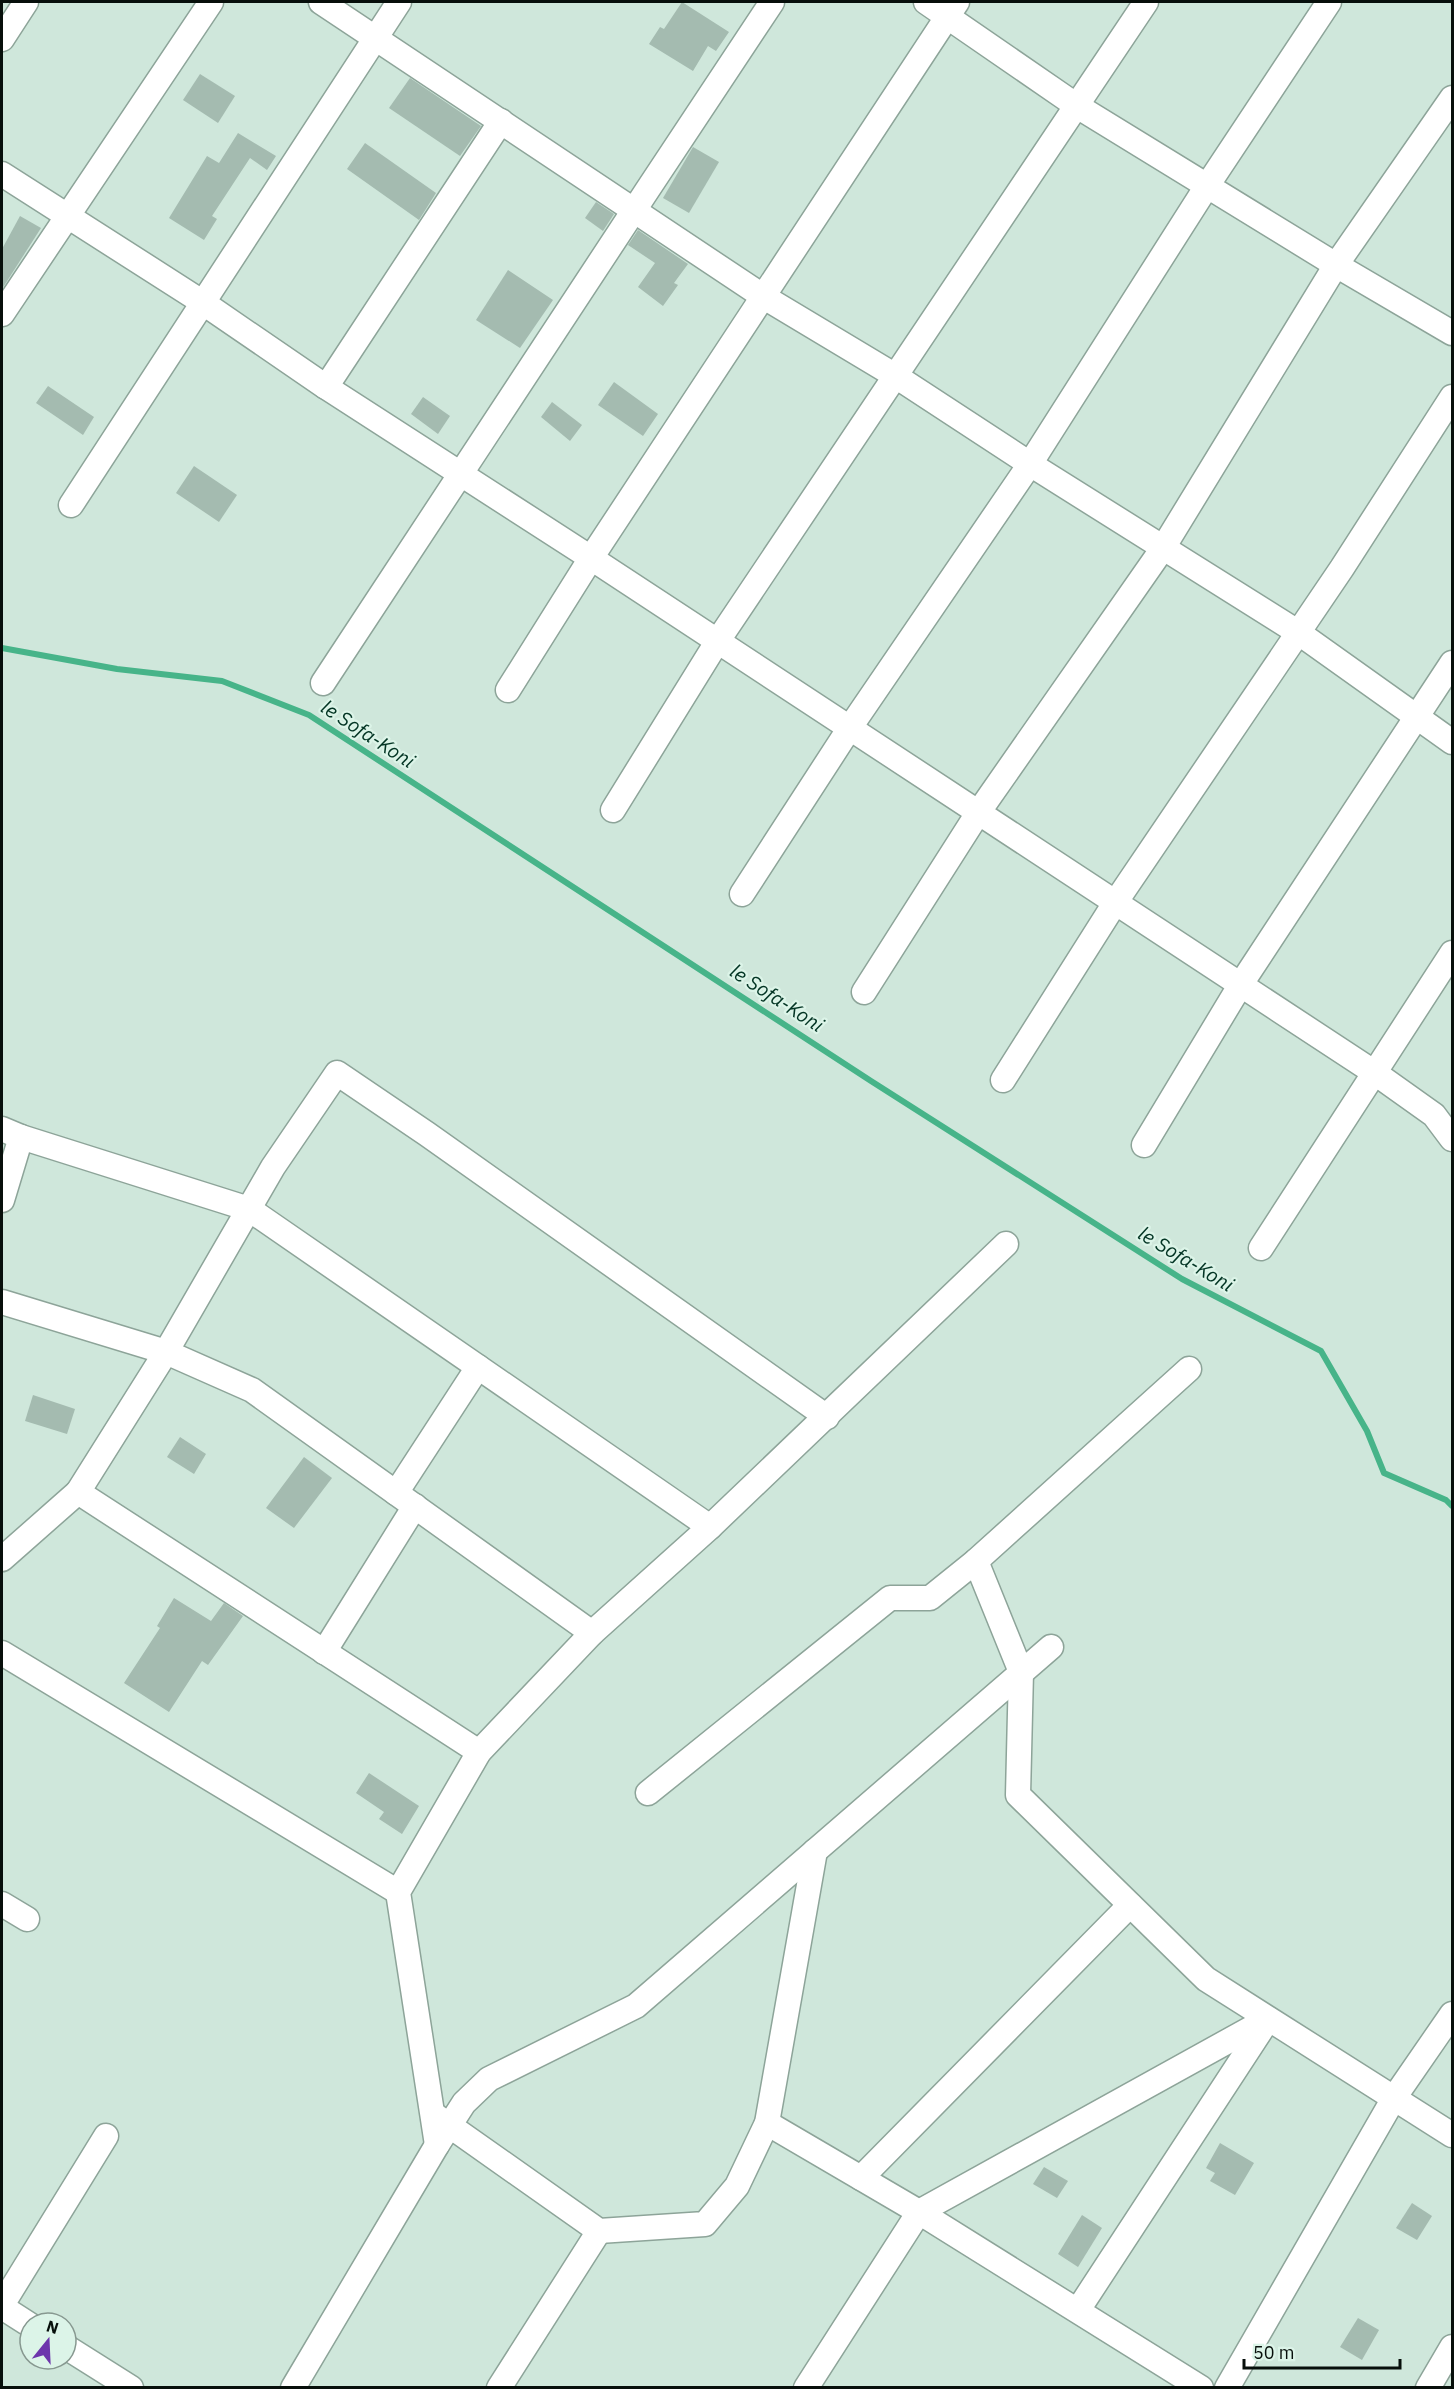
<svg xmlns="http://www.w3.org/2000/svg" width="1454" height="2389" font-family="'IBM Plex Sans',sans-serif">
	<rect width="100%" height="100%" fill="#cfe7db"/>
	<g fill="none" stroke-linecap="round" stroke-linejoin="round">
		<polyline stroke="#47b489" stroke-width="6" points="2,648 117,669 222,681 309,715 871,1081 1182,1279 1321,1351 1367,1431 1384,1473 1446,1500 1452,1506"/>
	</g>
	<g fill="#a4bbb0">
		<polygon points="682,2 729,32 716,51 708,46 693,71 649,44 660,27 664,29"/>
		<polygon points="200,74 235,96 218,123 183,100"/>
		<polygon points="410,78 481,126 460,156 389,108"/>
		<polygon points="238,133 276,156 267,170 250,158 212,216 217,219 204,240 169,218 207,156 219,163"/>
		<polygon points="365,143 436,193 419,220 347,169"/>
		<polygon points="693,147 719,162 689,213 663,198"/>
		<polygon points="596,202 614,214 603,231 585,218"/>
		<polygon points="20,216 41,228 2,289 2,249"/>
		<polygon points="638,230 688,264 674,283 678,285 663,306 638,287 655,263 628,245"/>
		<polygon points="508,270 553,300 520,348 476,320"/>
		<polygon points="614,382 658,414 643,436 598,405"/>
		<polygon points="48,386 94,417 83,435 36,403"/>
		<polygon points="423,397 450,416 438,434 411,414"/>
		<polygon points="552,402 582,425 570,441 541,417"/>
		<polygon points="194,466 237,495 219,522 176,493"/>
		<polygon points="33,1395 75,1409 67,1434 25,1421"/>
		<polygon points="180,1437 206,1454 194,1474 167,1457"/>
		<polygon points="304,1457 332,1478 294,1528 266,1508"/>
		<polygon points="174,1598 211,1621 224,1603 243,1616 208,1665 202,1661 169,1712 124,1683 160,1628 157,1626"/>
		<polygon points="369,1773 419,1806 402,1834 379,1819 384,1812 356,1793"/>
		<polygon points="1220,2143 1254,2163 1235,2195 1210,2181 1215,2173 1206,2168"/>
		<polygon points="1044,2167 1068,2181 1057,2198 1033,2184"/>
		<polygon points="1412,2203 1432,2216 1417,2240 1396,2228"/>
		<polygon points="1082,2215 1102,2228 1078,2267 1058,2254"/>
		<polygon points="1358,2318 1379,2330 1362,2360 1340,2347"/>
	</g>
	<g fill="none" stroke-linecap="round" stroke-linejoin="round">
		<defs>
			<g id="minor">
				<polyline points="321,2 764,297 894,375 1030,464 1299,633 1452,742"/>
				<polyline points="926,2 1077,106 1336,265 1452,333"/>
				<polyline points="2,39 26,2"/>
				<polyline points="2,174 202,302 326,387 591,558 1375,1073 1434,1115 1452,1139"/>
				<polyline points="2,314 211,2"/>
				<polyline points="326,387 501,121"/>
				<polyline points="71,505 399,2"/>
				<path d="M 323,683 C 474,456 621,228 772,2"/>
				<polyline points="508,690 591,558 957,2"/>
				<polyline points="613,810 717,642 1146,2"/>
				<polyline points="742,894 849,729 1030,464 1207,186 1329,2"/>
				<polyline points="864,992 978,813 1163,548 1336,265 1452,98"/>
				<polyline points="1003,1080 1115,903 1342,568 1452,397"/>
				<polyline points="2,1129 21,1137 249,1209 710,1527"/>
				<polyline points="1144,1145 1241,984 1452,663"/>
				<polyline points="2,1200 21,1137"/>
				<polyline points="1261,1248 1452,953"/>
				<polyline points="2,1302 166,1352 252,1390 592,1633"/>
				<polyline points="396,1493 478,1367"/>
				<polyline points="2,1559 78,1492"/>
				<polyline points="976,1561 1021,1672 1018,1795 1206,1979 1452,2135"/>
				<polyline points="324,1652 415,1506"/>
				<polyline points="2,1653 398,1892"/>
				<polyline points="479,1752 78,1492 166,1352 273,1167 337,1073 427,1134 827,1417"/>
				<polyline points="648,1793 890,1598 930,1598 976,1561 1189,1369"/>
				<polyline points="2,1904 27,1919"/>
				<polyline points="436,2116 599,2231 705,2224 737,2186 767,2123 815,1851"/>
				<polyline points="767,2123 919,2212 1201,2388"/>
				<polyline points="437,2145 398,1892 479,1752 592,1633 710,1527 1006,1244"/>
				<polyline points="861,2178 1130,1905"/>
				<polyline points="2,2305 106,2136"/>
				<polyline points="2,2307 30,2325"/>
				<polyline points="1078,2310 1267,2021"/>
				<polyline points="66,2347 131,2388"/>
				<polyline points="293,2388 437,2145 464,2103 489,2079 636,2006 1051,1647"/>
				<polyline points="499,2388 599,2231"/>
				<polyline points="806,2388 919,2212 1268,2019"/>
				<polyline points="1227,2388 1394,2098 1452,2014"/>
				<polyline points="1428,2388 1452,2347"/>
			</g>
		</defs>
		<use href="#minor" stroke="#8da499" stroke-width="27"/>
		<use href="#minor" stroke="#fff" stroke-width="24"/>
	</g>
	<g text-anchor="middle" stroke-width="4.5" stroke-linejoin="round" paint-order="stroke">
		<g font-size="20" font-style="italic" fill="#033524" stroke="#dcf4e8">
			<text transform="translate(368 734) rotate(33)" y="7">le Sofa-Koni</text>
			<text transform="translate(777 998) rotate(33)" y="7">le Sofa-Koni</text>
			<text transform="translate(1186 1259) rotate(31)" y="7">le Sofa-Koni</text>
		</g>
	</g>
	<rect width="1454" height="2389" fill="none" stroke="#070f0b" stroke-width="6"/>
	<g transform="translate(48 2341) rotate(18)"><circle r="28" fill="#dcf4e8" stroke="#879890" stroke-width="1.5"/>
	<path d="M0-4.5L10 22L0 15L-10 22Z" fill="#6d35ac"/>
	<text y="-9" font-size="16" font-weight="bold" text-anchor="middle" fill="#070f0b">N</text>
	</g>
	<path d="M1244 2359v9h156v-9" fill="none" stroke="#070f0b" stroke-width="3"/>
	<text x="1253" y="2359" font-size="18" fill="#070f0b" stroke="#dcf4e8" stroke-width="4.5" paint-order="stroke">50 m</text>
</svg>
